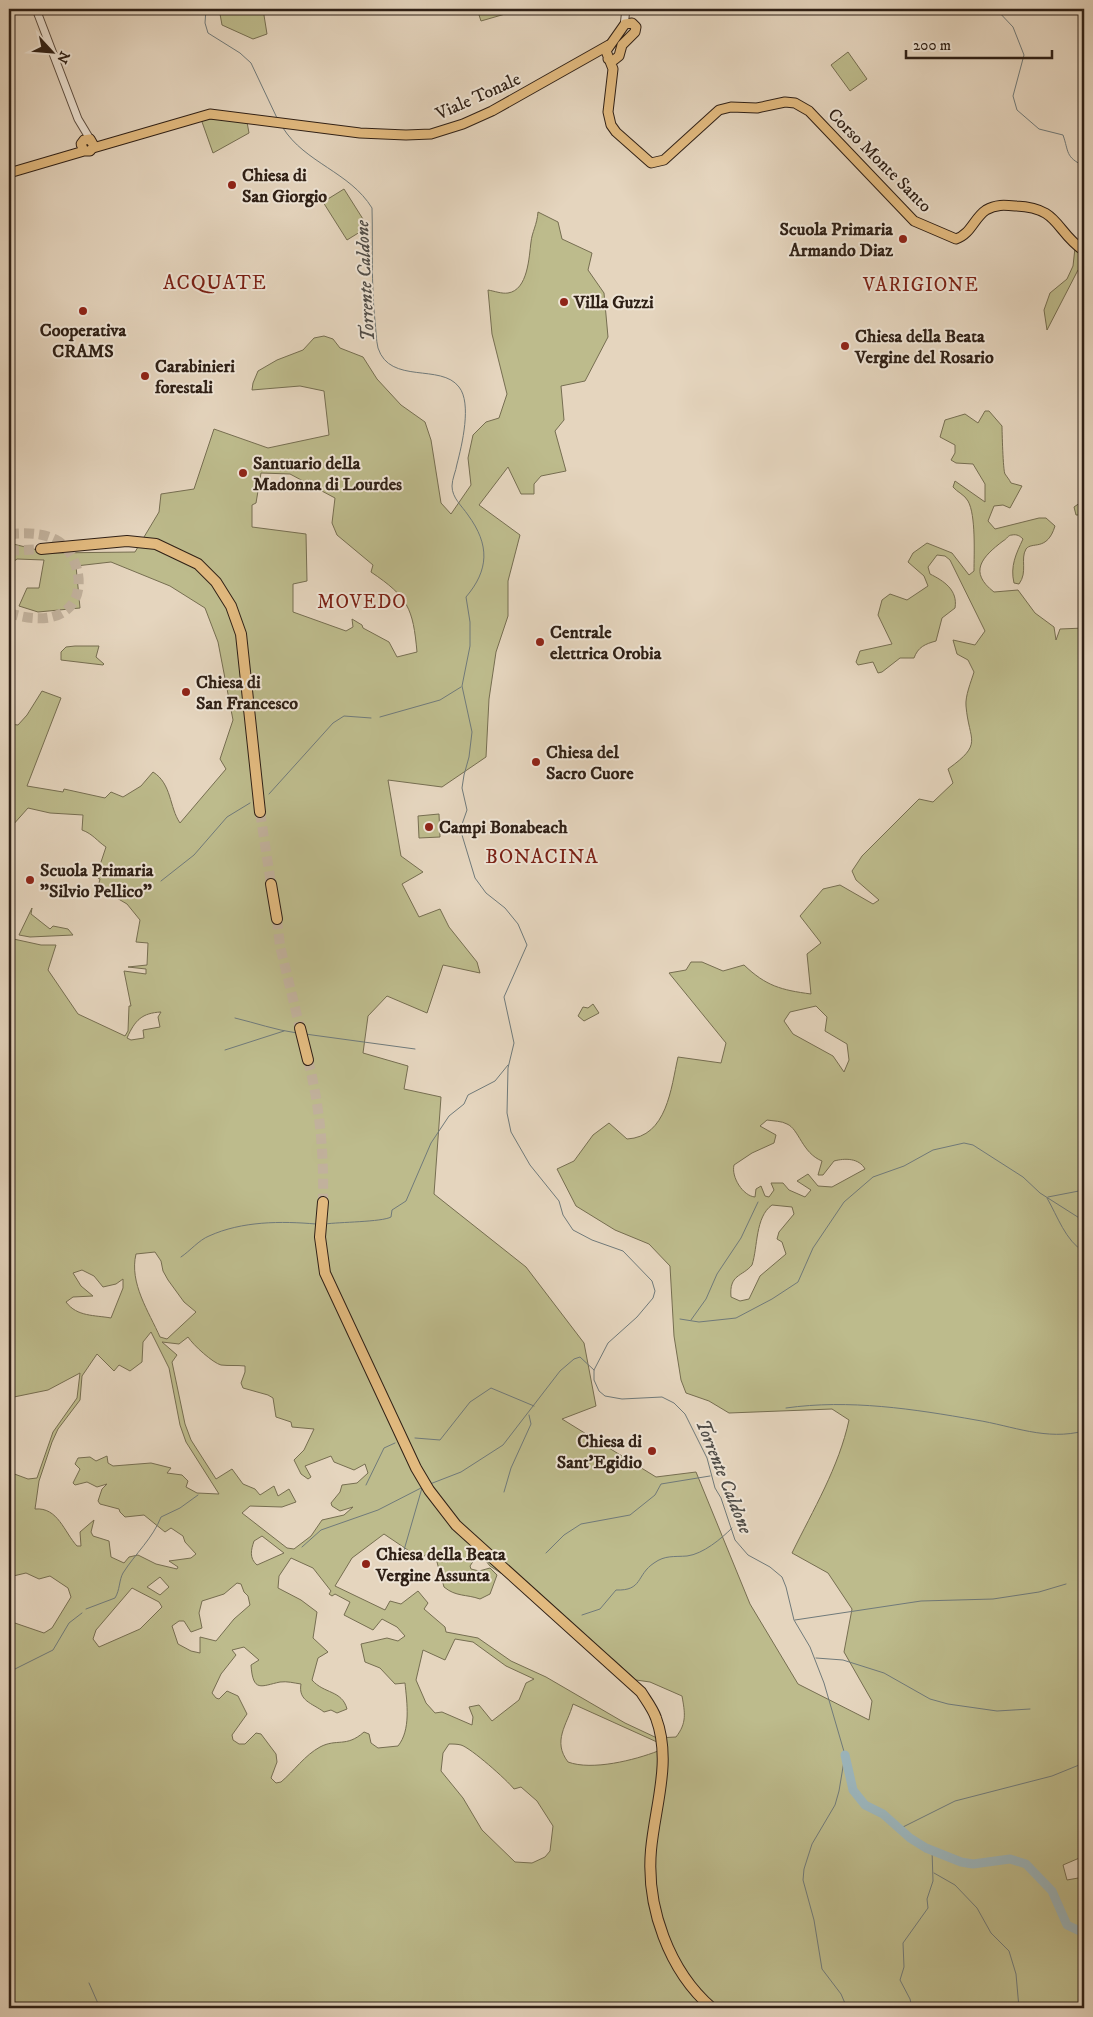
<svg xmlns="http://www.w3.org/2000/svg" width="1093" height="2017" font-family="'IM FELL DW Pica',serif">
	<rect width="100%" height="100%" fill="#e5d5be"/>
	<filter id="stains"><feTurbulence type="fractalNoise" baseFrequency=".004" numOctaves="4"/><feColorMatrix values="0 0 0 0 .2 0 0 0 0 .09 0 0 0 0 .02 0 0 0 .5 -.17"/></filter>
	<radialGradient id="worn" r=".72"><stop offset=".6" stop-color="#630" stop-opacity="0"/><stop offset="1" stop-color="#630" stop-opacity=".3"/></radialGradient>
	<g fill="#bdbb8c" stroke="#766e51" fill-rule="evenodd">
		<polygon points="222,9 263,9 267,34 253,39 222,25 220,14"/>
		<polygon points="477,9 519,9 519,10 481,21"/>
		<polygon points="848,52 867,79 850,91 831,65"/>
		<polygon points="201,119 219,119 247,122 249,133 213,153"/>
		<polygon points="344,189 368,227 347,240 323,202"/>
		<path d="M 538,212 L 558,222 L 562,239 L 592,253 L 588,270 L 604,293 L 608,337 L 585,381 L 561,386 L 564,420 L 555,431 L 566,471 L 541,476 L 534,484 L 534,494 L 521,494 L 508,467 L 479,505 L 520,535 L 508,581 L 508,616 L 496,652 L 489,699 L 486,757 L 442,787 L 388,780 L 401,856 L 423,872 L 402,884 L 419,917 L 440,909 L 449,927 L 477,962 L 480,973 L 443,965 L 427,1013 L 387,996 L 368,1016 L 363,1053 L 408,1066 L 404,1089 L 441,1097 L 434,1194 L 526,1267 L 584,1343 L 596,1406 L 562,1419 L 656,1477 L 696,1472 L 750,1604 L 798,1684 L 869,1720 L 872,1701 L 844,1652 L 852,1609 L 828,1573 L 792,1553 C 813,1510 839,1467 849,1420 L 832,1409 L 729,1413 L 709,1401 L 686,1393 L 681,1380 L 674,1336 L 670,1266 L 649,1244 L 615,1230 L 576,1206 L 557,1169 L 574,1161 L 593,1135 L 609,1123 L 627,1139 C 667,1137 671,1088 678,1057 L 721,1063 L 726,1043 L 669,973 L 686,970 L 691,962 L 702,962 L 723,971 L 744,965 C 766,986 781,990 811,994 L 807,954 L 821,943 L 800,916 L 823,889 L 840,885 L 873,904 L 879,900 L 856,880 L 852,871 L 862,856 L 919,799 L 933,802 L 953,783 L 948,769 C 984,743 969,742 966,706 C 965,696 971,682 974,672 L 968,660 L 957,654 L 953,640 L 975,645 L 985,631 L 950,560 L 945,556 L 937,555 L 928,567 L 930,574 C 944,581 958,590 955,608 L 942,618 L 936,641 C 925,644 918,647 914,658 L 900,658 L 882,672 L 878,673 L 873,662 L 858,665 L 856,662 L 860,651 L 892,644 L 878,615 L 882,600 L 890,594 L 907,600 L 928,586 L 924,576 L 908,562 L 913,553 L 927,543 L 952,553 L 969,575 L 974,571 C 974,554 976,515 968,501 C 965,495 957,492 953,487 L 955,481 L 985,502 L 985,484 L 973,464 L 956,463 L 951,460 L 955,453 L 955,445 L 940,437 L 945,420 L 965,414 L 978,423 L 985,411 L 989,411 L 1002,426 C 1002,430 1003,471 1005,474 C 1007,477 1009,479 1011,483 L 1022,486 L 1010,508 L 1003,505 L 994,506 L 988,521 L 995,529 L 1039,518 L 1046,518 L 1055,526 C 1047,552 1032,541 1026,549 C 1020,559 1028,572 1019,584 L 1014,583 C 1010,566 1016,554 1023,539 C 1020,536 1017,534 1012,535 C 1008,535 1007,539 1003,541 C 982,557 968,572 994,592 L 1018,590 L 1035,613 L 1054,627 L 1056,640 L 1060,629 L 1084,628 L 1084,1856 L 1063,1865 L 1067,1880 L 1084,1877 L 1084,2008 L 9,2008 L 9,1621 L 44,1633 L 52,1628 L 71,1597 L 68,1588 L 50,1576 L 39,1579 L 26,1573 L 9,1577 L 9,1472 L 28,1479 L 37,1478 L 53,1432 L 77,1398 L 80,1373 L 48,1390 L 9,1398 L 9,1293 L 12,1282 L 9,1266 L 9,938 L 41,945 L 56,945 L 48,970 L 78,1014 L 125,1036 L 128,1031 L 129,1006 L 131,1006 L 124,971 L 146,974 L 146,969 L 128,967 L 147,965 L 148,943 L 136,942 L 140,920 L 127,904 L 98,887 L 100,879 L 98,878 L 98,871 L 106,847 C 97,841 93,834 82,830 L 83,815 L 50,813 L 28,808 L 12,826 L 9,841 L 9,724 L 18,725 L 27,715 L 42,691 L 61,698 L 27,786 L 63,792 L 64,789 L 105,798 L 111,792 L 123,797 L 141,786 L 153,772 C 172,784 169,807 180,823 L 226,769 L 220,759 L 233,720 L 218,642 L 205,608 L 170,586 L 111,562 L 76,566 L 80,608 L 38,612 L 19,606 L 27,588 L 39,588 L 44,560 L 17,559 L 9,565 L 9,543 L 50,553 L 135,552 L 159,512 L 161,494 L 194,489 L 214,429 L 268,448 L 329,435 L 324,391 L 300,386 L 252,390 L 253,383 L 258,371 L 277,360 L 303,350 L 314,338 L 324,336 L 333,339 L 340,348 L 363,357 L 377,379 L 401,405 L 425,422 L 431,440 L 441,503 L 451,514 L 471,485 L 468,458 L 473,435 L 486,422 L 499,418 L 507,394 L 492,334 L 488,290 C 494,291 502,294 508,293 C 528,290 529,257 531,242 C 532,232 537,225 538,212 ZM 261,473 L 290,474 L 335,498 L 332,523 L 337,535 L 373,565 L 371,572 C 408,597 413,608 417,652 L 397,657 L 389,642 L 363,628 L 362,625 L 352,619 L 353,627 L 346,631 L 293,612 L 293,584 L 307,581 L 306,534 L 252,527 L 252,505 L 256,503 ZM 816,1006 L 827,1017 L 825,1031 L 847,1044 L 849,1060 L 844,1072 L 833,1056 L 793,1034 L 784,1021 L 790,1012 ZM 161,1012 L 158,1017 L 160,1027 L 143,1030 L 144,1038 L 131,1040 L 127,1038 C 135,1020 142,1013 161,1012 ZM 767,1120 C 773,1121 782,1121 787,1124 C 799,1129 802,1153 822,1161 L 818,1175 L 823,1175 L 834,1161 C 845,1158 859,1158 865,1169 L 832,1187 L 818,1186 L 808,1174 L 797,1181 L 811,1190 L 805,1197 L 789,1190 L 783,1183 L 771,1183 L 774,1190 L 769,1197 L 765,1196 L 761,1186 L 756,1189 L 755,1197 C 743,1196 731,1177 734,1165 L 752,1153 L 774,1143 L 776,1135 L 760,1126 ZM 772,1205 L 792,1207 L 794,1214 L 779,1232 L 777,1239 L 782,1242 L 786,1254 L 760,1276 L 749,1299 L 740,1301 L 731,1297 C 729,1274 742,1277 752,1265 C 758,1247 755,1217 772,1205 ZM 155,1252 L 161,1261 L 163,1271 L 168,1280 L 184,1302 L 196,1312 L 167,1339 L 160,1337 C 149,1312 129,1283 136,1254 ZM 82,1270 L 94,1276 L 103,1287 L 116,1284 L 123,1279 L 123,1288 L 111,1318 C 95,1315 77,1317 66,1302 L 73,1297 L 93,1296 L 81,1286 L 73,1273 ZM 151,1332 L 169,1368 L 180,1425 L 186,1442 L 219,1494 L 197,1493 L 186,1487 L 188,1481 L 182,1475 L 167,1473 L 171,1468 L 151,1463 L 113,1466 L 108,1463 L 107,1456 L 96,1461 L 90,1457 L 78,1458 L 75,1464 L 80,1469 L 73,1483 L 75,1485 L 87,1482 L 97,1487 L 107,1484 L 102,1489 L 98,1501 L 100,1504 L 119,1509 L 120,1512 L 125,1517 L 144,1515 L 165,1532 L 171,1528 L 183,1536 L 185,1542 L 196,1554 L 191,1558 L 169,1561 L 178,1567 L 177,1569 L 156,1564 L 138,1555 L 129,1557 L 124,1563 L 111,1557 L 109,1541 L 93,1536 L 91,1532 L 94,1520 L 80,1532 L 81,1546 L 77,1546 C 64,1532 58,1507 35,1509 L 39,1481 L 52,1442 L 58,1429 L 80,1400 L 82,1376 L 97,1354 L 114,1371 L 119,1365 L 130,1371 L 142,1362 L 143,1342 ZM 188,1337 C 193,1345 213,1363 221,1365 C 229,1366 237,1365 245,1366 L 245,1372 L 241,1383 L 243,1388 L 268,1395 L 273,1398 L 276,1417 L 291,1422 L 292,1427 L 314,1429 L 304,1450 L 294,1460 L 301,1474 L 308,1479 L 311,1477 L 305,1466 L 331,1456 L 334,1462 L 354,1470 L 365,1464 L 368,1473 L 357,1483 L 342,1485 L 340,1492 L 331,1503 L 332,1506 L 340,1511 L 353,1507 L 344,1515 L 322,1520 L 311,1536 L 294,1549 L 287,1548 L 242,1513 L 250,1506 L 282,1507 L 296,1502 L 289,1489 L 278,1496 L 274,1486 L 260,1495 L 255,1489 L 243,1484 L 232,1469 L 216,1479 L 191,1440 L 185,1424 L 172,1362 L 177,1355 L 162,1342 L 179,1344 ZM 384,1534 L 421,1559 L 433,1548 L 444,1587 C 456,1597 466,1594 480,1599 L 490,1594 L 497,1575 L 490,1568 L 479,1571 L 471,1569 L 470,1566 L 474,1560 L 470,1543 L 472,1544 L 490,1566 L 513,1581 L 599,1657 L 613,1659 L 636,1680 L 650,1682 L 682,1696 C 685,1713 687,1723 676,1737 L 657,1738 L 625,1723 L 546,1677 L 511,1661 L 478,1638 L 446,1632 L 445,1627 L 424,1609 L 428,1603 L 418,1591 L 401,1604 L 390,1601 L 385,1610 L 335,1586 L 352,1558 ZM 262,1536 L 284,1553 L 257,1565 C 249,1558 251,1550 254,1541 ZM 291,1558 L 313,1568 L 331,1591 L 329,1594 L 332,1596 L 335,1594 L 350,1602 L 344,1615 L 373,1630 L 382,1619 L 397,1627 L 405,1636 L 398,1641 L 387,1638 L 361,1644 L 365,1662 L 380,1668 L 395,1684 L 405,1683 C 407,1703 411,1730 398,1746 L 378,1748 L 371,1743 L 369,1734 L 364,1732 C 346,1748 337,1738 320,1747 C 305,1755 294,1771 281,1782 L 276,1783 L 271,1778 L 277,1762 L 276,1754 L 261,1734 L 256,1733 L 245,1744 L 239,1744 L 233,1740 L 232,1735 L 247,1714 L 238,1696 L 227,1691 L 219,1699 L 216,1698 L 212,1693 L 221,1674 L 236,1655 L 232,1650 L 244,1647 L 259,1660 L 251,1665 C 253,1693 261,1686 280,1682 C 287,1681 294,1683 301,1684 C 298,1701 312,1703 324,1712 L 331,1710 L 337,1713 L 347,1709 C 342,1690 324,1694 312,1680 L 318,1658 L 328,1652 L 313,1638 L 317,1612 L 301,1600 L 278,1588 L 279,1576 ZM 160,1577 L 169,1587 L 160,1595 L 147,1587 ZM 237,1583 L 241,1584 L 244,1592 L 248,1596 L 250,1605 L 234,1619 L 216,1641 L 200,1637 L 200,1653 L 191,1651 L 178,1644 L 172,1626 L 179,1621 L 184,1621 L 191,1632 L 202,1628 L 199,1613 L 202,1601 L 224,1594 ZM 132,1588 L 159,1602 L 162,1607 L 140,1629 L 99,1647 L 93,1639 L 96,1630 ZM 455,1639 L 473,1642 L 506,1666 L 534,1679 L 526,1683 L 519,1700 L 492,1721 L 479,1705 L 469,1707 L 473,1717 L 472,1725 L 442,1712 L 435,1713 L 426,1703 L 416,1680 L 423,1650 L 445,1660 ZM 573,1704 L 657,1742 L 658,1751 C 635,1760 592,1771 568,1762 C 552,1741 567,1725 573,1704 ZM 449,1744 C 453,1744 457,1744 461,1745 C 471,1748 507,1780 514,1789 L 521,1787 L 537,1801 L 553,1826 L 550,1851 L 545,1857 L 532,1863 L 515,1862 L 482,1830 L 463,1798 L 441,1771 L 443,1753 Z"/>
		<polygon points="1075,248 1084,254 1084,271 1078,270 1047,330 1044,310 1050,293 1067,279 1073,266"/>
		<polygon points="1084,500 1084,515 1076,515 1074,507"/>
		<polygon points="75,646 99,646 96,657 104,664 103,665 61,660 61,652 66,647"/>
		<polygon points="439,814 440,837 419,838 418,816"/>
		<polygon points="32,908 31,914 50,929 53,926 68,929 73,935 30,937 19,935"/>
		<polygon points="593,1004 599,1013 584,1021 578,1016 583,1007 588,1008"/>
	</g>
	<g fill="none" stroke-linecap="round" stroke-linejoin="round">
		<g stroke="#707a7a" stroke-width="1">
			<polyline points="206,9 205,23 208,33 240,53 251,63 277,118"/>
			<polyline points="941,9 949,13 969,9"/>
			<path d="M 996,9 L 1013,27 L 1024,55 L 1013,96 L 1017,110 L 1039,129 L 1063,135 C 1069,152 1065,157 1084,166"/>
			<path d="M 283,128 C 305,163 350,172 372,208 C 373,245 371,284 375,321 C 376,329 376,340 378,348 C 390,385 441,363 459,387 C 472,403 462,445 457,464 C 456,471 452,479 452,486 C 452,498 462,506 468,515 C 490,545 489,570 466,597 L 470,622 L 470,646 L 462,686 L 472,732 L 469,757 L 464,775 L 462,788 L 467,810 L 461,827 L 462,835 L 475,878 L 486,893 L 505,908 L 518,924 L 527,945 L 504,997 L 514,1043 L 508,1068 L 507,1113 L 511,1132 L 530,1165 L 559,1201 L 563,1215 L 573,1230 L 592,1240 L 623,1251 L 652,1281 L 655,1291 L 653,1298 L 637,1317 L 608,1343 L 594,1370 L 594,1380 L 599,1391 L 605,1396 L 622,1399 L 662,1397 L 674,1403 L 685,1414 L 707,1458 L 715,1488 L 721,1498 L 735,1540 L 748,1555 L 770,1567 L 782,1577 L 786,1587 L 794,1620 L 810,1647 L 824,1683 L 845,1755 L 839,1791 L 835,1805 L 812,1844 L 804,1869 L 803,1880 L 814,1920 L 822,1969 L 841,1994 L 847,2008"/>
			<polyline points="380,717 440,700 461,687"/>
			<polyline points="269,794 333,723 344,716 371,718"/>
			<polyline points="161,881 194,855 227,817 250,803"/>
			<path d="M 235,1018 C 256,1023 275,1030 297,1033"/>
			<polyline points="305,1034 415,1049"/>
			<polyline points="225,1050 284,1031"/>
			<polyline points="1048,1197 1084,1190"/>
			<path d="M 1047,1198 C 1058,1217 1065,1240 1084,1252"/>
			<path d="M 325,1224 C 339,1222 382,1222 391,1217 L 392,1210 L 406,1201 L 431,1143 L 449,1116 L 464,1104 L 468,1095 L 495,1081 L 508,1065"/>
			<path d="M 181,1257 C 190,1251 199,1240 209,1236 C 242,1221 281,1221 316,1224"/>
			<polyline points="680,1319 699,1322 736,1318 772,1299 798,1282 813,1248 844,1202 873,1177 904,1166 933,1150 964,1143 973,1145 1023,1177 1040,1193 1084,1221"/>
			<polyline points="691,1320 706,1299 717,1274 741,1238 758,1202"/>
			<path d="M 786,1408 C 849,1399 914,1409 976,1420 C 1013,1426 1046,1441 1084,1431"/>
			<polyline points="415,1438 440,1440 470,1402 491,1388 534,1406"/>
			<polyline points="430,1484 461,1472 503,1445 560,1371 574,1359 580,1357 594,1370"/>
			<polyline points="366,1485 384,1448 395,1443"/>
			<polyline points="504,1492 511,1468 531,1424 529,1415"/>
			<polyline points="302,1547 321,1530 378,1510 421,1488"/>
			<polyline points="546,1553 564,1535 581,1524 630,1515 655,1495 661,1484 710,1476"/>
			<polyline points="402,1557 422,1488"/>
			<path d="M 86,1609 L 115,1598 C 120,1590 119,1580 123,1573 C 135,1554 153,1538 161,1517 L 180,1508 L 198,1495"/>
			<path d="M 582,1615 L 600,1609 L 616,1590 C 643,1591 636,1575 654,1563 C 665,1555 674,1557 687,1556 C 703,1554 721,1539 732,1528"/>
			<polyline points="795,1620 921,1601 993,1599 1039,1592 1066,1584"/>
			<polyline points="816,1658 843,1660 884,1673 930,1699 948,1704 997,1711 1030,1709"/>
			<polyline points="9,1672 53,1650 69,1623 82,1613"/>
			<polyline points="899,1829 955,1801 1052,1776 1084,1763"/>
			<polyline points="934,1873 955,1885 977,1908 991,1933 1009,1951 1016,1974 1019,2008"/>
			<polyline points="89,1983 100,2008"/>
			<polyline points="912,2008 910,1999 900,1980 904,1967 903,1943 928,1908 927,1899 933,1881 932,1850"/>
		</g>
		<polyline stroke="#9cb6bd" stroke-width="9" points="845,1755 853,1790 865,1805 883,1814 910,1838 926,1848 961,1862 973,1864 1010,1859 1026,1864 1052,1891 1067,1925 1084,1933"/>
		<g stroke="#c1b19c" stroke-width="10" stroke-dasharray="10 5" stroke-linecap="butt">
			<path d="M 9,534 C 25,533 43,532 58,541 C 80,555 89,598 62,613 C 46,622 25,618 9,613"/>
			<polyline points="9,551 41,549"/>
			<polyline points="260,812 271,884"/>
			<polyline points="277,919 280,946 300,1028"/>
			<path d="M 308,1060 C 320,1107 324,1153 323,1202"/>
		</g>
		<defs>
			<g id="minor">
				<polyline points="36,9 78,119 90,139"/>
				<polyline points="624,26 626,9"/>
			</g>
			<g id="major">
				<path d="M 608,59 L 614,60 L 619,56 L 622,45 L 635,32 L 636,27 L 632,23 L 625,24 L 606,51 L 613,69 L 608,112 L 611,125 L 616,132 L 651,163 L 664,160 L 719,110 L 731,107 L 757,108 L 785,102 L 795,103 L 809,111 L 914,221 L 956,239 C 971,234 974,218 986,210 C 996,204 1005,205 1016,206 C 1060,208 1054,230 1084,251"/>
				<polyline points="93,148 210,114 360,133 406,135 431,134 463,124 492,111 609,45"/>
				<polyline points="9,173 84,151 90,151 94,146 90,139 84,140 81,144 84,151"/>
			</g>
			<g id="highway">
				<polyline points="41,549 127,541 156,544 198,564 216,582 231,606 241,634 260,812"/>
				<polyline points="271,884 277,919"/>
				<polyline points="300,1028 308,1060"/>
				<path d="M 323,1202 L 320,1237 L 325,1273 L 416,1468 L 429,1490 L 456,1525 L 641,1692 C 646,1700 653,1709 656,1718 C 672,1761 655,1806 651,1850 C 646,1907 669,1971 712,2008"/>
			</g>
		</defs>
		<use href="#minor" stroke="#5c4d40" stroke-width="9"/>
		<use href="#major" stroke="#2f2016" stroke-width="11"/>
		<use href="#highway" stroke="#2f2016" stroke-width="12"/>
		<use href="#minor" stroke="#eee4d5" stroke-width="7"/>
		<use href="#major" stroke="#e2ba7f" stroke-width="9"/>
		<use href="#highway" stroke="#e2ba7f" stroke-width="10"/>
	</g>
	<g fill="#8f2418" stroke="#eee4d5" stroke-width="2">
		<circle cx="232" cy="185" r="5"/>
		<circle cx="903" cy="239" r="5"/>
		<circle cx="564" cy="302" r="5"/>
		<circle cx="83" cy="311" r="5"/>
		<circle cx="845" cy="346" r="5"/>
		<circle cx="145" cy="376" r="5"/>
		<circle cx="243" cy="473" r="5"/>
		<circle cx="540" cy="642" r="5"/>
		<circle cx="186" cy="692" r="5"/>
		<circle cx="536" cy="762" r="5"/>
		<circle cx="429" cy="827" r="5"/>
		<circle cx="30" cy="880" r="5"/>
		<circle cx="652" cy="1451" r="5"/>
		<circle cx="366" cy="1564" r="5"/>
	</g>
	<g text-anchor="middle" stroke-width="4" stroke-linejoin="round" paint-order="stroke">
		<g font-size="18" fill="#2f2016" stroke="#eee4d5">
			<text transform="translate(478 96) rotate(-24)" y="6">Viale Tonale</text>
			<text transform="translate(880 160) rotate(45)" y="6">Corso Monte Santo</text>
		</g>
		<g font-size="18" font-weight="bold" fill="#2f2016" stroke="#eee4d5" text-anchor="start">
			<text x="242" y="181">Chiesa di<tspan x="242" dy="21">San Giorgio</tspan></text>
			<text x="893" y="235" text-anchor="end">Scuola Primaria<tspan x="893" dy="21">Armando Diaz</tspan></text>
			<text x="574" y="308">Villa Guzzi</text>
			<text x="83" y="336" text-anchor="middle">Cooperativa<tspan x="83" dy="21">CRAMS</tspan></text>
			<text x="855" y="342">Chiesa della Beata<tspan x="855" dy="21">Vergine del Rosario</tspan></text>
			<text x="155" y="372">Carabinieri<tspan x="155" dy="21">forestali</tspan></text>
			<text x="253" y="469">Santuario della<tspan x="253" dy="21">Madonna di Lourdes</tspan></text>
			<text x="550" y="638">Centrale<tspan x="550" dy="21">elettrica Orobia</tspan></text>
			<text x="196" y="688">Chiesa di<tspan x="196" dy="21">San Francesco</tspan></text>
			<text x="546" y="758">Chiesa del<tspan x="546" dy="21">Sacro Cuore</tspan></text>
			<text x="439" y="833">Campi Bonabeach</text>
			<text x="40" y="876">Scuola Primaria<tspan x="40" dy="21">"Silvio Pellico"</tspan></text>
			<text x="642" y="1447" text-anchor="end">Chiesa di<tspan x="642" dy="21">Sant'Egidio</tspan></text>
			<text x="376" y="1560">Chiesa della Beata<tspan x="376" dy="21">Vergine Assunta</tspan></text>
		</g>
		<g font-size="19" font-style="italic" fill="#504d48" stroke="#eee4d5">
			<text transform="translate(364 281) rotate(-93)" y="7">Torrente Caldone</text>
			<text transform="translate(725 1476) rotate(68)" y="7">Torrente Caldone</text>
		</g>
		<g font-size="19" letter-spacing="1" fill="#7a1f14" stroke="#eee4d5">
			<text x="921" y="291">VARIGIONE</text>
			<text x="362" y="608">MOVEDO</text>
		</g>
		<g font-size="20" letter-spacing="1" fill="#7a1f14" stroke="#eee4d5">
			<text x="215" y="289">ACQUATE</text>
			<text x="542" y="863">BONACINA</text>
		</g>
	</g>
	<rect width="1093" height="2017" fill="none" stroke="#e5d5be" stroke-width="30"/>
	<rect x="10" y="10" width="1073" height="1997" fill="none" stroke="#2f2016" stroke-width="2.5"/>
	<rect x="15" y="15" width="1063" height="1987" fill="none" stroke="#2f2016"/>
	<g transform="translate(52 52) rotate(116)" stroke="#eee4d5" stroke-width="4" paint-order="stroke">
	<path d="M0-4L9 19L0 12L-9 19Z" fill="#2f2016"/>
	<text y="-8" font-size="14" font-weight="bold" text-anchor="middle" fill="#2f2016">N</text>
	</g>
	<path d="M906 50v8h146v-8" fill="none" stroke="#2f2016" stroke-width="2.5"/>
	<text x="913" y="50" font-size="15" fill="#2f2016" stroke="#eee4d5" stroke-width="4" paint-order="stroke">200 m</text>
	<rect width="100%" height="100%" filter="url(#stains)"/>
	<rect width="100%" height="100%" fill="url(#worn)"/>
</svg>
